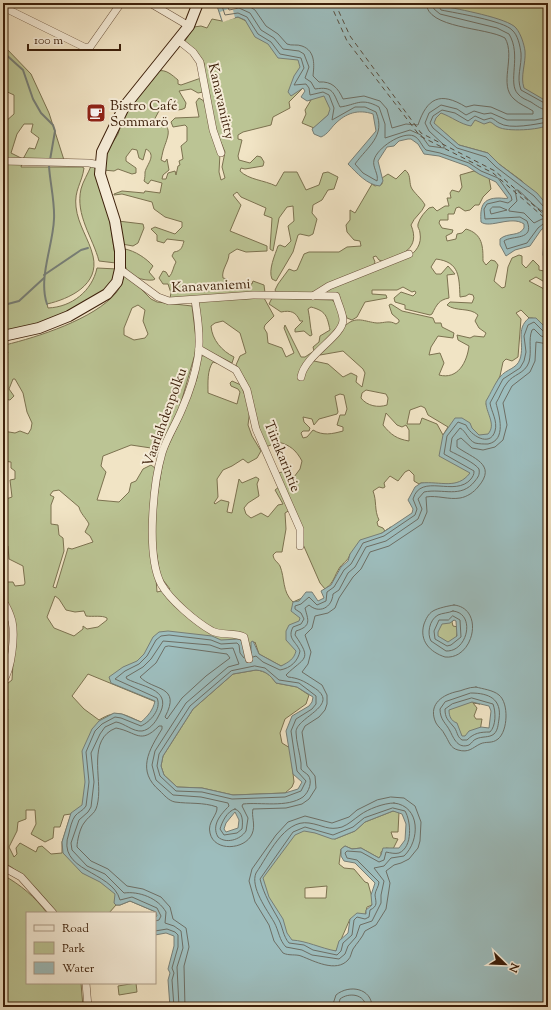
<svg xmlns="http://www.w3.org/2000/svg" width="551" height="1010" font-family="'Sorts Mill Goudy',serif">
	<rect width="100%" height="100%" fill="#f1e4c5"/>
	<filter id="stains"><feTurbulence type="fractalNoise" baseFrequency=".005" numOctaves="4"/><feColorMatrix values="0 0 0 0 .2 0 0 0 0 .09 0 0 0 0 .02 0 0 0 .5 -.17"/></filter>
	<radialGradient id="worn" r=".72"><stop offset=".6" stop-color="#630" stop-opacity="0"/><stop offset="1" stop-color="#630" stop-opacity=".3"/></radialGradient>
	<g fill="#bbc494" stroke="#7c7250" fill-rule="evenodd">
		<polygon points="348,3 548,3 548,213 522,181 499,164 488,153 459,145 445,133 443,137"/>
		<path d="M 238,17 L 299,47 L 303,88 L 289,102 L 290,108 L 273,117 L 271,125 L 243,132 L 238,135 L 238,139 L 242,140 L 238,156 L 239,160 L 250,163 L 257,156 L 261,157 L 264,162 L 263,166 L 245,169 L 241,168 L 240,171 C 249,180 264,180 276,186 L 284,172 L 297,172 L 306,190 L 319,185 L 323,173 L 328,172 L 338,177 L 334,189 L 328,190 L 322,200 L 313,205 L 312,213 L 317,219 L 313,234 L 309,236 L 300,234 L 298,235 L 293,252 L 276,281 L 272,279 C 268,270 275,255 278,246 L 280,245 L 285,247 L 291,241 L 288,226 L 294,221 L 293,206 L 287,207 L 279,218 L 273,251 L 270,249 L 272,218 L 264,215 L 266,208 L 241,197 L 237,192 L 233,195 L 241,205 L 230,231 L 267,246 L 267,251 L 246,252 L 237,249 L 229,254 C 229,262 221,270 223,278 L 227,279 L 227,286 L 235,286 L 236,283 L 252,284 L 253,281 L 264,285 L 265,293 L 170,298 L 171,293 L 168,284 L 163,284 L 159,278 L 163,271 L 166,272 L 169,277 C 173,273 173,267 176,262 L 172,256 L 174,252 C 181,251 182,248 184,241 L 167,239 L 164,243 L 157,241 L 157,235 L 151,229 L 155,227 L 175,234 L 182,227 L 182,222 L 165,217 L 154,209 L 152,202 L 122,194 L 114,195 L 114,194 L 122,191 L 144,193 L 145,191 L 160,193 L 162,183 L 151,180 L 148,184 L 144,181 C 145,178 145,175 145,172 C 147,164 157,155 146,149 L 143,160 L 139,158 L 137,150 L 132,149 L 126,157 L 126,161 L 136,168 L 136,173 L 132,174 L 118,169 L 114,171 L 103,170 L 103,163 L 108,150 L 118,134 L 124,115 L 158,71 C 166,69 172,75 178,80 L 178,84 L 181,85 L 201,78 L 203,92 L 198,93 L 191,89 L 179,91 L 186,103 L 185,108 C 177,113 168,106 160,109 L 152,124 L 154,126 L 159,123 C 175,126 166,140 163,151 C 162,154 162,157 161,160 L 165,162 L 167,159 L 169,170 L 163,175 L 162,179 L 166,179 L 168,173 L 175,171 L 176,175 L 178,166 L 180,165 L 179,161 L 183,159 L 181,146 L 187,141 L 187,127 L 185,125 L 173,127 L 171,122 L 175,118 L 199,117 L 196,102 L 199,98 L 204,101 L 220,153 L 219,172 L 221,180 L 225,178 L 222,167 L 225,152 L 217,133 L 205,87 L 204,63 L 197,52 L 185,41 L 194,27 L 201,26 L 207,28 L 212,19 L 222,21 Z"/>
		<path d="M 3,47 L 5,47 L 31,74 L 49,113 L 64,160 L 24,159 L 21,167 L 82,167 L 84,168 C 82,183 74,190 76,207 C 78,225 89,239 93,256 C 100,285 69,299 47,304 L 48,308 C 72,307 92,291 97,268 L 117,269 L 110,287 L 53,320 L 3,333 L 3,121 L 5,122 L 14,114 L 14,95 L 3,90 ZM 24,124 L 33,124 L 31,132 L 39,138 L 35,149 L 29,148 L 23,159 L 11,153 L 17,134 Z"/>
		<polygon points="360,75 328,115 314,128 302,123 306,114 305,110 311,100 309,100"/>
		<path d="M 91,166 L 96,169 L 109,214 L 116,263 L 99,261 C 93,238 75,215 81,189 C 83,181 88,174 91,166 Z"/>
		<path d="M 405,170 C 411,174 409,181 411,187 C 413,192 422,199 425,205 C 422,213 414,217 411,225 C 421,249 401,255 384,262 L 379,260 L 376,256 L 373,257 L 375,262 L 373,266 L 312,294 L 276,292 L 275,290 L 278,284 L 289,269 L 294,271 L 297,270 L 304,254 L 309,252 L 339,252 L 347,247 L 361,246 L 360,241 L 354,240 L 347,232 L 346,225 L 350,220 L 350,210 L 355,213 L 372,184 L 375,186 L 382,184 L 382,178 L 388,174 L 396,179 Z"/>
		<path d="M 474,171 L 489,178 L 491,189 L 483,197 L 479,205 L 475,205 L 470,210 L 465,211 L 459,207 L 456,208 L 454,214 L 448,214 L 448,220 L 440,220 L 439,223 L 442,228 L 453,230 L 452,233 L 446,236 L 447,241 L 456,239 L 457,234 L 462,233 L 466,229 C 483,234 483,247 483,261 L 486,265 L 491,260 L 495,261 L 498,265 L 494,281 L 502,288 L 505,287 L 508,267 L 512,258 L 519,255 L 522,256 L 522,264 L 526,268 L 533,260 L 539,266 L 539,270 L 544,271 L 548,276 L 548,284 L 536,277 L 529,281 L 548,291 L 548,330 C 542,325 538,317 529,318 L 521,310 L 516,313 L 521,319 L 518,357 L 512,361 L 506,359 L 503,362 L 500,376 L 486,404 L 497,423 L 474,487 L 421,483 L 419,484 L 414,481 L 414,475 L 409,470 L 405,472 L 398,481 L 390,476 L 384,483 L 385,487 L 383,488 L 379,487 L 373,491 C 377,501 374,510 379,520 L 377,522 L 378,526 L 383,528 L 385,531 L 391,527 L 350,554 C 348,561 344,562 340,567 C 334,576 334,583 325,589 L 320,583 L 302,542 L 278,473 L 286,471 L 290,478 L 294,477 L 300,469 L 302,461 C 296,450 290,445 278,442 L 266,447 L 258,431 L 246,381 L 236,365 L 240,356 L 246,353 L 240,333 L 223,321 L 215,323 L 211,326 C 212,340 222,351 234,357 L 232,363 L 202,348 L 198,303 L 199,301 L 264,298 L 274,316 L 265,325 L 264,328 L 267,333 L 268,343 L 282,348 L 286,357 L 294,353 L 284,328 L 285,325 L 301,357 L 305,357 L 314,351 L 313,347 L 319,342 L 320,336 L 330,330 C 327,316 326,311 311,307 L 308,309 C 310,318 310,326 312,335 L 310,336 L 304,331 L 295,332 L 295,329 L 303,321 L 300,321 C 296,312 291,310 281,312 L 269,304 L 272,298 L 332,300 L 337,304 L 345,326 C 356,315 365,322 377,323 C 385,323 389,320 396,324 L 399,322 L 399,320 L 392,314 L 389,305 L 391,304 L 402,311 L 433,318 L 435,323 L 441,323 L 442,327 L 454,333 L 453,338 L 438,336 L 431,347 L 429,355 L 440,353 L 444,363 L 439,375 C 458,380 467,362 469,346 L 458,340 L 457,335 L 470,338 L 474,336 L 484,337 L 486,333 L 479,328 L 475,321 L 478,315 C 470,307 456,312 447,305 L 450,302 L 472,303 L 474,298 L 473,295 L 469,294 L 466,296 L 460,297 C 459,277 460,262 436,259 L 431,267 L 436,274 L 441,274 L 448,266 L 455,274 L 447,275 L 449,298 C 439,300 437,304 432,314 L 430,315 L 405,309 L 405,305 L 395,302 L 394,298 L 401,292 L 413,296 L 416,293 L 415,291 L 412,292 L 403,287 L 397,290 L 372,290 L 372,294 L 386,295 L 387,298 L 365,302 L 357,317 L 352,320 L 347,318 L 339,301 L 320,293 L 408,257 C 416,252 422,244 420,233 C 420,229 417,228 418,224 C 420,217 425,212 429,208 L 433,207 L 437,211 L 445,206 L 449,206 L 447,198 L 451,198 L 450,193 L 452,190 L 459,192 L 462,187 L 460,175 ZM 343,351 L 363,369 L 365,373 L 362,387 L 356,382 L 357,376 L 351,373 L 343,377 L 328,364 L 314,361 L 318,353 L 320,355 ZM 366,390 L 386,394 L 388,398 L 387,405 C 378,408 367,406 361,398 L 362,393 ZM 340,394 L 344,395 L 347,409 L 345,415 L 340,415 L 337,425 L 343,427 L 343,431 C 332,434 323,436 313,430 L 307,437 L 303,438 L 301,433 L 303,431 L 309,431 L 310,428 L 304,422 L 303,417 L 312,419 L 314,425 L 319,419 L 337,414 L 338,412 L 335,396 ZM 421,406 L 425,408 L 428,415 L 448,427 L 443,435 L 437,424 L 422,418 L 420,424 L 407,424 L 410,410 ZM 386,413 L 397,425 L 402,427 L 406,425 L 409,430 L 409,441 C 397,439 391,435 383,425 Z"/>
		<polygon points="118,221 143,224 144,228 138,243 133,246 122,244"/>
		<path d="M 125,249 C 135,251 146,258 153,266 L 149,272 L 155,279 L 153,280 C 144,281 127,277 125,265 C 124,260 125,254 125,249 Z"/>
		<path d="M 124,276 L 135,283 L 151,299 L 157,302 L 192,306 L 197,347 L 180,406 L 156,458 L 149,456 L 151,448 L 131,445 L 103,456 L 101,466 L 106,472 L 97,500 L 119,502 L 129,492 L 131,483 L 136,481 L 143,469 L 151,465 L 155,468 L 151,509 L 157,592 L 170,589 L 160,576 L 155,543 L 155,509 L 164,455 L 185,410 L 197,378 L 199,360 L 202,356 L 207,355 L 220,364 L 213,362 C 207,370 208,383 208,393 L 237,404 L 240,392 L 238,389 L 231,386 L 230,383 L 232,381 L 241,385 L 250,409 L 248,425 L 252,436 L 261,451 L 257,458 L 248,463 L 243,459 L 232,466 L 223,470 L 217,479 L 218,497 L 214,503 L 215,504 L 221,500 L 229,502 L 227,512 L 232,513 L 239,479 L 242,483 L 256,477 L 259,479 L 257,484 L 259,496 L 248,503 L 244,508 L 246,514 L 251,518 L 261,513 L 268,517 L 278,505 L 283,504 L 275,490 L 279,487 L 290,510 L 285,513 L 286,529 L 282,552 L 276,552 L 273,555 C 274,561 277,561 280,566 C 285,578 282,592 293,602 L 302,598 L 308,659 L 281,666 L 259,654 L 255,642 L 251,645 L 251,653 L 173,709 L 88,674 L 72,696 L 84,709 L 99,720 C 117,709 123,714 141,722 L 156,757 L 163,906 L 155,935 L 155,918 L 157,916 L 156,912 L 130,901 L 120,905 L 116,905 L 109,913 L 57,913 C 40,892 26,875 3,862 L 3,722 L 8,709 L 3,706 L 3,687 L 12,680 L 15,631 L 3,598 L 3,574 L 6,582 L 13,582 L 15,586 L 24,585 L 25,583 L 23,566 L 9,559 L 8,546 L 3,545 L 3,500 L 12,497 L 10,480 L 15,479 L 15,471 L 11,468 L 11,462 L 3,461 L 3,431 L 15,433 L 20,431 L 28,434 L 31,429 L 32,423 L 27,412 L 23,393 L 15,379 L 13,379 L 9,389 L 14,396 L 10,400 L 3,399 L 3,358 L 8,353 L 5,345 C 38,337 94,319 116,293 C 120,288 122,282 124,276 ZM 138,305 L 145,310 L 143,321 L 148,334 L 145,338 L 134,340 L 124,335 L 124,328 L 132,308 ZM 59,490 L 79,507 C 80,513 86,518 89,524 L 85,532 L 90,536 L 93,542 L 72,549 L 68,548 L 56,588 L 53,587 L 64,551 L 63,538 L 59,535 L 58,525 L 51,524 L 51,505 L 54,497 L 50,495 L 53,491 ZM 55,596 L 59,599 L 66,610 L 75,612 L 84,611 L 86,616 C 93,617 102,615 107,618 L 107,620 L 98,627 L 87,629 L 83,626 L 83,629 L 74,636 L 54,628 L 47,617 ZM 26,810 L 35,810 L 36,824 L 31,834 L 45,842 L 53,838 L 54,827 L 60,827 L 64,815 L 71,814 L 62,842 L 62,853 L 51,854 L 42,846 L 38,847 L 36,852 L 20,843 L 16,848 L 17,854 L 14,857 L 9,847 L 17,831 L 18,822 L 26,819 Z"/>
		<polygon points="423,614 454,620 452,622 453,626 458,627 455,646 448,651"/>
		<path d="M 256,670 C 266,671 270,675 276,683 L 297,687 L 309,695 L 306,704 L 285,719 L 280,733 L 282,743 L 290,748 L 294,782 L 292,787 L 285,793 L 233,795 L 202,788 L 177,787 L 164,775 L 161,766 L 163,756 L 193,709 L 233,674 Z"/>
		<polygon points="453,697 480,704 473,703 477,708 474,716 476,719 482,719 480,731 477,736 398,739 443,717"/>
		<path d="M 393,811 L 399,812 L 398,832 L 391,832 L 393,838 L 398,839 L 393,849 L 386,848 L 381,852 L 381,855 L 379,858 L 361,848 L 352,849 L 345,846 L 341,849 L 339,864 L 344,868 L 354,869 L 365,882 L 368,883 L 373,901 L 372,905 L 367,907 L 365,915 L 350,919 L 336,951 L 298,951 L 237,882 L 280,821 L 335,839 L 355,831 L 365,822 ZM 327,886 L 326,898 L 305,898 L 305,888 Z"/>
		<path d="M 3,875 C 21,885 35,897 47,913 L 27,913 L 27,983 L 81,983 L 83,1007 L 3,1007 Z"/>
		<polygon points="136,983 137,992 119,995 118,986"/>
	</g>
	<g fill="#9dbdbd" stroke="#777e76" fill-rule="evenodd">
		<path d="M 216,3 L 440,3 L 443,6 C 457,9 508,18 516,28 C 521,34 524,44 525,51 C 526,64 520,76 524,88 L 548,102 L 548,125 C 540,130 507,132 498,127 C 495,126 493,123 490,122 L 484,124 L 475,120 L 471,126 C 460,124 452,117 441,113 L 436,118 L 434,123 L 459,145 L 488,153 L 499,164 L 537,193 L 548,206 L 548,265 L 543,255 L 545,227 L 541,230 L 530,246 L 515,250 L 506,256 L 500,245 L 500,239 C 508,232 519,237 524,228 L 524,224 C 511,215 490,229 481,222 C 480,207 482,198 499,198 C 503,198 505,199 508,198 L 496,182 L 479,174 L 467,166 L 439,156 L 424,154 L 418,144 L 411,139 L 408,139 L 399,141 L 394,146 L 387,147 L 378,161 L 383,181 L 380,186 C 367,185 357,173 348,164 L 376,131 L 373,114 C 358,109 346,113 335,124 C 330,129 328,134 321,137 L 314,134 L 312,129 L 328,115 L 330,109 L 324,96 L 307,101 L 301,97 L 305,91 L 303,88 L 291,96 L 288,92 L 294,76 L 300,67 L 298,60 L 278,58 L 268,44 L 255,37 L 245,20 L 238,17 L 222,21 Z"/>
		<path d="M 529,318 L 536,318 L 548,330 L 548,1007 L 359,1007 C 354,1003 349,1004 343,1007 L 170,1007 L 168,980 L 170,973 L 168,969 L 174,946 L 174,936 L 166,933 L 155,935 L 155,918 L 157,916 L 156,912 L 130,901 L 120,905 L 116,905 L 114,903 L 115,894 L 100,882 L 82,873 L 63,853 L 62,842 L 71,813 L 82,805 L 85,782 L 82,751 L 92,729 L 99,721 L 114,713 L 122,714 L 141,722 C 148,716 153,710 155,701 L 111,683 L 109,677 L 123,667 L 137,661 L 144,654 L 153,637 L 159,632 L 168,631 L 212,636 L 221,640 L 239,639 L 242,642 L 245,654 L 251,653 L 251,642 L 253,641 L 259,654 L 281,666 C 289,662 294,659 296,651 L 286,640 L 286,631 L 289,625 L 299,621 L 300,618 L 291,611 L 293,602 L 299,601 L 306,592 L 312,592 L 318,601 L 324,598 L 321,591 L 331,585 L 341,567 L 348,561 L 350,554 L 360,540 L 382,533 L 412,513 L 413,509 L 408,500 L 415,487 L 421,483 C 441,481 457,490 470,473 L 439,456 L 443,435 L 455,418 L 462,418 L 470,423 L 472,428 L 479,435 L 488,434 C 497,424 485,412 486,401 C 491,393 495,383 500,377 C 506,369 517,369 520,359 C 525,344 515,329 529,318 ZM 454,620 L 456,621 L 457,636 L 448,642 L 438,636 L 438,632 L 442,624 L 450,623 ZM 256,670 C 266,671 270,675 276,683 L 297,687 L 313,697 L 312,702 L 309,706 L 292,716 L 286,731 L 293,774 L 302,782 L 298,789 L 285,793 L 233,795 L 202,788 L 177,787 L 164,775 L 161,766 L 163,756 L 193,709 L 233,674 ZM 472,702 L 489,706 L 491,711 L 489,728 L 481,727 L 469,731 L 465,736 L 462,736 L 457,723 C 451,721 449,716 449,710 ZM 393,811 L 402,814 L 406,824 L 405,840 L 399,848 L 383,848 L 381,855 L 379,858 L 361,848 L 352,849 L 345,846 L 341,849 L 341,856 L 344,861 L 355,863 L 375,883 L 371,895 L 372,905 L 366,910 L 366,914 L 357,913 L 350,919 L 348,933 L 339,941 L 336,951 C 320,948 307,941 292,940 L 287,933 L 283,919 L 269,897 L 263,878 L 295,835 L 304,831 L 315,833 L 332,839 L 335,839 L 355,831 L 365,822 ZM 235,812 L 239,820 L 238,828 L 226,832 L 224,829 L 226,823 Z"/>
	</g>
	<polygon fill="#f1e4c5" points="245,3 257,3 233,10 235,18 223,22 220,12"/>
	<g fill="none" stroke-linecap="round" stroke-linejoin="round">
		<g stroke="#6d6e64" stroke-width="1">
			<path d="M 221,3 L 225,15 L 238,13 L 247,17 L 258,34 L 271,42 L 280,54 L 301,58 L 304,68 L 294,85 L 306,84 L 309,88 L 310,95 L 323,92 L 329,95 L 334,108 L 332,120 L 355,107 L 365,107 L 376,112 C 386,136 368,146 355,164 L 363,173 L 377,181 C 379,174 372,167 374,160 C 377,148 402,131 414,136 C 420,139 421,145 426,150 L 440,153 L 469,163 L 481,171 L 498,178 L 511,196 L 512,200 L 508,203 L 500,201 L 487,204 L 484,209 L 485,219 L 520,217 L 527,221 C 535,241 512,235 504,241 L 507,249 L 527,243 L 538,228 L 543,224 L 548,225"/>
			<path d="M 226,3 L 229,10 L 239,8 L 250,13 L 261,30 L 274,38 L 283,49 L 299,51 L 304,54 L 309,67 L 305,78 L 311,82 L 315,89 C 334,86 333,93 340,107 C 356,105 361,97 379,107 L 385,124 L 385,138 L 410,130 L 421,135 L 429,146 L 444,148 L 444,145 L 429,131 L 425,123 L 429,113 L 441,105 L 457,109 L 466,115 L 474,111 L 484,114 L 491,113 L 507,120 L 535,120 L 548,117"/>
			<path d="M 244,3 L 255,10 L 266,26 L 278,34 L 287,44 C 292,46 297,44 302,46 C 316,51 314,66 313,76 L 319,82 C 332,81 338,88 343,99 L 364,96 L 380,101 L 387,109 L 392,128 L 406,124 L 418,125 C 427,98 440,91 466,107 L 474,105 L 491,107 L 507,114 L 533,114 L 533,111 C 527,107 519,104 514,99 C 498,85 516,57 505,38 C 486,27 427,29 426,3"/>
			<path d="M 432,3 L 434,9 L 440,14 L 497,28 L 509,34 C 522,55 507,83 518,94 C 521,98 527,100 531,102 C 537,106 542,110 548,110"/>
			<path d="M 437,3 L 441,10 C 456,13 504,21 512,30 C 518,35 520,46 521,53 C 522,66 516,77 521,90 L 548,105"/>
			<path d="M 548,122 C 536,124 510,130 499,123 C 497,122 494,119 491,118 L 484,120 L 475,116 L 468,121 L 455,113 L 442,110 L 433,116 L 430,123 L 433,128 L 457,148 L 486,157 L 496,167 L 534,196 L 544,207 L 548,208"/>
			<polygon points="493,207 500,207 507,210 491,214 490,210"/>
			<path d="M 548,213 C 539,213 526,196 518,190 L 515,190 L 517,201 L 509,209 L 509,211 L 524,213 L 534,223 L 542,219 L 548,219"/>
			<path d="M 454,605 C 485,608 474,660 445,657 C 430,652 419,641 424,624 C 426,619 428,614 433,611 C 438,608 448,606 454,605 Z"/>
			<path d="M 453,611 C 476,613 468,652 446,651 L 431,641 C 427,634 429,620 438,615 C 442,613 449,613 453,611 Z"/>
			<polygon points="453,616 460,620 461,637 451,645 447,646 435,639 434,631 439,620 448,620"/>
			<path d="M 169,646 L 227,654 L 230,658 L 206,676 L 182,698 L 167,719 L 165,717 C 182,685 153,691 140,677 L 156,663 L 165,647 Z"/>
			<path d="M 253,657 L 256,656 L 263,662 L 280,670 C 291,668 298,661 300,651 C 296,641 287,639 293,627 L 301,624 L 304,619 L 301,613 L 295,609 L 295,606 L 301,604 L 309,597 L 317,605 L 326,601 L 327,592 L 334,587 L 344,570 L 351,564 L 363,543 L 384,536 L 415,515 L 417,509 L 413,499 C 421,472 455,498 471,479 C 473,476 474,475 474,471 L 444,454 L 447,436 L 458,422 L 466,425 C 470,435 490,448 495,431 C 498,421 491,411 490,403 L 503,379 L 520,368 L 524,361 L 526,352 L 524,336 L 528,325 L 534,322 L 544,332 L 548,333"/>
			<polygon points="255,666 265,668 279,680 299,683 316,696 316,704 312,709 296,719 291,731 297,771 306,781 301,791 285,797 232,799 202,792 176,791 160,776 157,766 159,754 190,706 231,671"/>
			<path d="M 476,687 C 483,689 493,690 499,695 C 509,703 508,731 498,739 C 492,744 486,741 480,744 C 472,748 469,753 458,750 C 450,748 449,741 445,735 C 443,730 438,727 436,723 C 428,706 440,696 455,692 C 462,691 468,687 476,687 Z"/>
			<path d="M 471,693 C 489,693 502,699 499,719 C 498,725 498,730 494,734 C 489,738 482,736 476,739 C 473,740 472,743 469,745 C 458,749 454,739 450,731 C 446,723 440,720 440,709 L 445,702 Z"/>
			<path d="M 472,698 L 493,704 C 496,712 496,726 490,732 C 480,732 474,733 467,740 L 462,740 C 456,736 458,731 453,726 C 448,720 445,718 445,709 L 452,704 Z"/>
			<path d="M 391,797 L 404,798 L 415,806 L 421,822 L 420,841 L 418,848 L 409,859 L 401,863 L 394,865 L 386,871 L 390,883 L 386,909 L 376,925 L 365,931 C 362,938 357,943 353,949 C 351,953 351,957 348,960 C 336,973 314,961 301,956 C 296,954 289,956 283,953 L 274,941 L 269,925 L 255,902 L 249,881 L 252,869 L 276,835 L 288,822 L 305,816 L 332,823 L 349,817 L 357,810 L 377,800 Z"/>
			<path d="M 394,803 C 421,806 420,841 404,856 L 391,858 L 384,866 L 374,868 L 384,881 L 381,895 L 381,903 L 372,921 L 360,925 L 356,937 L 348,946 L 345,954 L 339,959 L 312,955 L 302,950 L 286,947 C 279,940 279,931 274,922 C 267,910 250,887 256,873 C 268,856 284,819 309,823 C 323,825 328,831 342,827 C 349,824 353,820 360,815 C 368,809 384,803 394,803 Z"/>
			<path d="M 393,808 L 405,811 C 411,821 413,847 399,853 C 395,854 391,853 386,852 L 384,860 L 379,862 L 361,852 L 347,851 L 345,853 L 347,858 L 357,860 L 379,882 C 379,886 375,891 375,895 C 376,903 378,906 370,910 L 369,917 L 365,919 L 357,917 L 354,920 L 352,935 L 343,943 L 341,951 L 337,955 L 313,950 L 304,945 L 289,943 C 283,936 283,928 279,920 C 271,906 264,895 260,879 L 293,832 L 305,827 L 333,835 L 353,827 L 364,818 Z"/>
			<path d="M 235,809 C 243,812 243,821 242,829 L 237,833 L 224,835 L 220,829 C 222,822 227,811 235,809 Z"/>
			<path d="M 155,921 L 159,920 L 161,916 L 157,908 L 132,897 L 120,900 C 112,870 55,872 69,833 C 70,828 72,820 75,816 C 78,812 83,811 86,806 L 89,782 L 86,752 L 95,731 L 102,724 L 115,717 L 121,718 L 141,726 C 150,722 162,709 157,698 L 115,679 L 125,671 L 139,664 L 147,656 L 156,640 L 161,636 L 169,635 L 211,640 L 221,644 L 237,643 L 239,645 L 240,653 L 244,658"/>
			<polyline points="155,931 167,929 175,932 178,935 178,947 172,968 174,973 172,980 174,1007"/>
			<path d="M 179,1007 L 177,967 L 183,948 L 181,931 L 174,926 L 165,923 L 166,912 C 158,898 139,891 124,893 L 105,874 L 87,866 L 72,850 L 71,843 L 79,820 L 88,812 L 91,807 L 94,782 L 91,753 L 100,734 L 105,727 L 116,722 C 124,723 133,732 142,731 C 149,730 155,723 158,717 C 174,690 146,688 127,679 L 126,677 L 143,667 L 151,659 L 163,641 L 210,645 L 221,649 L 233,648 L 239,664 L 228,667 L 186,703 L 155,751 L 152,765 L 156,780 L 173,795 L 201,797 L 228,803 L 229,806 C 221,814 211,825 218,837 C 226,844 240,840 246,831 L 248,818 L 242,806 L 243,804 C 261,802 287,808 303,797 C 309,792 313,781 308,775 C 306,773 302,771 301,769 C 301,767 301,765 301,763 C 300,754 296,741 296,732 C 296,717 343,705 313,687 C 304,681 298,678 288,677 L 286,675 C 304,657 313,661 295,635 L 296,631 C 312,626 308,620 305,608 L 309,605 C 319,614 332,608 333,594 L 339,590 L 348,573 L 355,567 L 366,547 L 386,541 L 418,519 L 422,509 L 418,499 L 424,492 C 443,488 461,499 475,481 C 478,477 480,475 479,469 C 475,463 458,455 450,451 L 452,438 L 460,428 C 466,431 468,440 475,443 C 479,444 484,444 488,444 C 507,440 499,415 496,403 C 500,397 502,389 507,383 C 513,374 525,374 529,362 C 532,351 528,340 532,330 L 534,329 L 541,336 L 548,338"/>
			<path d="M 185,1007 L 184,966 L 189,947 L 186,928 L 173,919 L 170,907 L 161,897 L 143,889 L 127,886 L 108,869 L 91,861 L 77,847 C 77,841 80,828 84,823 C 91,813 96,815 98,801 C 102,778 87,739 116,728 C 137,732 140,745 159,726 L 162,726 L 162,729 C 149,750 136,771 160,791 C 164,795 169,801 175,802 C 189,804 203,802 217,807 C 218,815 207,822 210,833 C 214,852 245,850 252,834 C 256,825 251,816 253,809 L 286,808 L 302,804 L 309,799 L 316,788 L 315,776 L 307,766 L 302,732 L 305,726 L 319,717 L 325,710 L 327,704 L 327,695 L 322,685 L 302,672 L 308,664 L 311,652 L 305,635 L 312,628 L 315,616 L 328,613 L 335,608 L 339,598 L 353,577 L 361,569 L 370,552 L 389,546 L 422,524 L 427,512 L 426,497 C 437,495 449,500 460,498 C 467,497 474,492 478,487 C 498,464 472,458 457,447 L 457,440 L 461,438 L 472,448 L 483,450 L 495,447 L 503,440 L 507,425 L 503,403 L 512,386 L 530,372 L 535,361 L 536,342 L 548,344"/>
			<path d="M 332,1007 L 336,995 C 349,984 372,988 372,1007"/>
			<path d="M 338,1007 L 340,999 C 349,992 365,994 366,1007"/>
		</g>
		<g stroke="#777e76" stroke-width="2">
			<polyline points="3,52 23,70 33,99 41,113 53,125 55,131 50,160"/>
			<polyline points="44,275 81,250 88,248"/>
			<path d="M 47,304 C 38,278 53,246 54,219 C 55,202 50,183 49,166"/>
			<polyline points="4,305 19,301 44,278"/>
		</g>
		<g stroke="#5a4f40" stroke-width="1" stroke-dasharray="5 4" stroke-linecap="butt">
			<polyline points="330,3 347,41 420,136 493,173 548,221"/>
			<polyline points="335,3 350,36 421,133 495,171 548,218"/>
		</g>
		<defs>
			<g id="street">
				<polyline points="150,3 189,26"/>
				<polyline points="3,7 84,47 90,47 121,3"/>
				<polyline points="178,40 193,52 200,62 213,130 221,153"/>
				<polyline points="3,161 89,163 100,165"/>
				<path d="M 120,269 L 158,297 L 169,301 L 253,295 L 336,296 C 338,304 343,313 343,320 C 343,336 305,355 301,377"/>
				<polyline points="313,296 329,286 409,254"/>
				<path d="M 195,300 C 198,318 201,339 198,357 C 195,375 189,393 182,409 C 176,424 167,437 162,453 C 153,484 146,555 161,584 C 170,600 196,622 212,631 C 222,636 234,632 244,637 L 249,659"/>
				<polyline points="199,349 236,370 247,390 256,429 300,529 300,546"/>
				<path d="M 3,601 C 7,607 10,614 12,621 C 15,635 12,669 3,681"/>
				<polyline points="3,867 21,877 53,913"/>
				<polyline points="86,983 88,1007"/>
			</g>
			<polyline id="secondary" points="3,336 39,328 69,316 107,294 117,282 120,269 120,251 115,221 100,174 102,152 124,107 189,26 198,3"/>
		</defs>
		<use href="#street" stroke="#6a513a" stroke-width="8"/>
		<use href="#secondary" stroke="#3d200b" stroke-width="12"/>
		<use href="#street" stroke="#f6edd9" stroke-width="7"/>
		<use href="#secondary" stroke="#f6edd9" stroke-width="10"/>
	</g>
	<defs>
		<symbol id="cafe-square" viewBox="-11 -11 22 22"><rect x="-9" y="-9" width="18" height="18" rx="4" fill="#8f2418" stroke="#f6edd9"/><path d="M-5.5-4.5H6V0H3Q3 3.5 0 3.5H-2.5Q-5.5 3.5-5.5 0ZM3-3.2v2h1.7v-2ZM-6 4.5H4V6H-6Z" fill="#fff"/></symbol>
	</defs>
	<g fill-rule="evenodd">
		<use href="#cafe-square" x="85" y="102" width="22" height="22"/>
	</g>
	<g text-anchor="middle" stroke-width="4" stroke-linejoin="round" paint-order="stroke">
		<g font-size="14" fill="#3d200b" stroke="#f6edd9">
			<text transform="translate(222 101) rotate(77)" y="5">Kanavaniitty</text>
			<text transform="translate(211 285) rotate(-3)" y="5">Kanavaniemi</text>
			<text transform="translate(164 417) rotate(-70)" y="5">Vaarlahdenpolku</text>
			<text transform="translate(283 456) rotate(68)" y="5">Tiirakarintie</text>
		</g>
		<g font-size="14" fill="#3d200b" stroke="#f6edd9" text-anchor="start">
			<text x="110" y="110">Bistro Café<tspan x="110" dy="16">Sommarö</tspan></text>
		</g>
	</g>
	<rect width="551" height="1010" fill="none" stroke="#f1e4c5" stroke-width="16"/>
	<rect x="4" y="4" width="543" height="1002" fill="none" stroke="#3d200b" stroke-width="2"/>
	<rect x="8" y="8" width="535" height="994" fill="none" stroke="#3d200b"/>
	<rect x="26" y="912" width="130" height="72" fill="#f6edd9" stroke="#ac9b87"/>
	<rect x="34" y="925" width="20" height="6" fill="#f6edd9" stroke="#ac9b87"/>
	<text x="62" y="932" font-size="12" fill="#3d200b">Road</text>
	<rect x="34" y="942" width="20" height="12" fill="#bbc494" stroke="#ac9b87"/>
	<text x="62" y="952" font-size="12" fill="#3d200b">Park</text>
	<rect x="34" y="962" width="20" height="12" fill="#9dbdbd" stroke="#ac9b87"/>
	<text x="62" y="972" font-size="12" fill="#3d200b">Water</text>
	<g transform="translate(505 964) rotate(113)" stroke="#f6edd9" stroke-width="3" paint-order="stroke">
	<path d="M0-3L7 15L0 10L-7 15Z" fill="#3d200b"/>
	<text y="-6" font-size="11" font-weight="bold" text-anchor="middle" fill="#3d200b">N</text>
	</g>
	<path d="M28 44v6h92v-6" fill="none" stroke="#3d200b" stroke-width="2"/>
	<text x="34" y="44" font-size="12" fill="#3d200b" stroke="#f6edd9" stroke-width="3" paint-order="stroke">100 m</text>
	<rect width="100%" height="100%" filter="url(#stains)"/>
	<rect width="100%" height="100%" fill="url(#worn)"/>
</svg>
